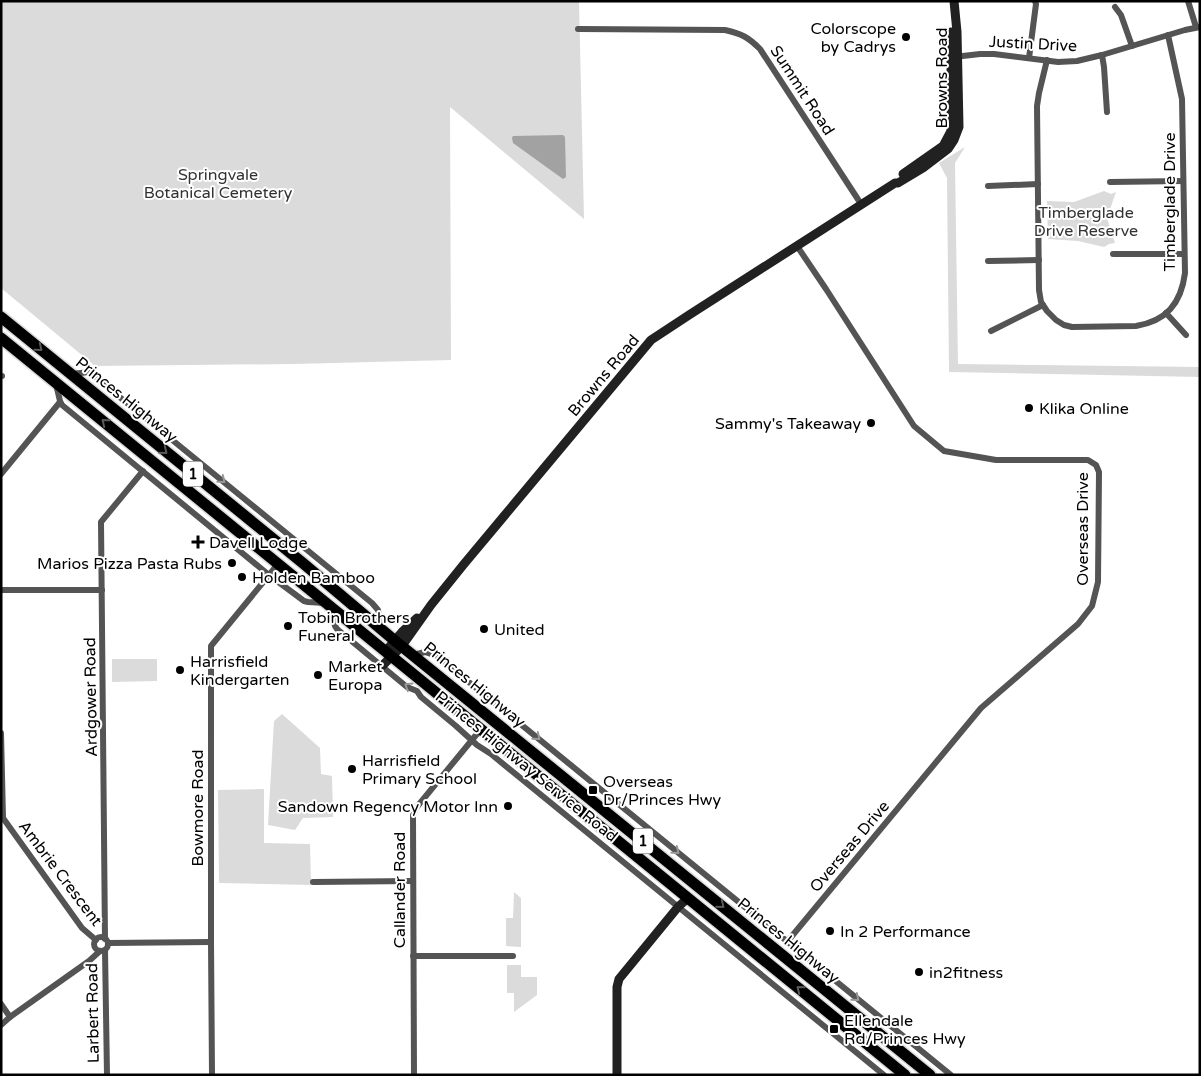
<svg xmlns="http://www.w3.org/2000/svg" width="1201" height="1076" font-family="'Varela Round',sans-serif">
	<rect width="100%" height="100%" fill="#fff"/>
	<g fill="#dbdbdb">
		<polygon points="1,1 579,1 584,219 450,107 451,360 293,364 95,366 1,288"/>
		<polygon points="965,147 955,163 958,364 1200,367 1200,377 949,372 947,178 939,163"/>
		<polygon points="1104,191 1111,194 1116,192 1107,218 1115,243 1109,244 1104,247 1078,241 1048,239 1047,201 1074,202"/>
		<polygon points="112,659 157,659 157,681 112,682"/>
		<polygon points="282,714 320,748 321,774 332,776 333,817 303,818 295,830 268,825 274,721"/>
		<polygon points="264,789 264,843 310,844 311,885 219,883 218,790"/>
		<polygon points="514,892 521,898 521,947 506,946 506,918 513,918"/>
		<polygon points="507,965 521,965 521,977 537,977 537,995 514,1012 514,993 507,993"/>
	</g>
	<polygon fill="#a2a2a2" points="563,135 565,137 566,177 563,179 513,143 512,138 513,136"/>
	<g fill="none" stroke-linecap="round" stroke-linejoin="round">
		<defs>
			<g id="highway">
				<polyline points="1,317 304,564 394,640 930,1075"/>
				<polyline points="1,338 905,1075"/>
			</g>
		</defs>
		<use href="#highway" stroke="#dbdbdb" stroke-width="14"/>
		<g stroke="#545454" stroke-width="6">
			<polyline points="1188,1 1196,27"/>
			<polyline points="1115,7 1121,15 1132,46"/>
			<path d="M 578,29 L 725,30 C 742,34 748,37 760,49 L 861,204"/>
			<polyline points="1102,55 1104,67 1107,112"/>
			<polyline points="954,57 980,54 994,54 1058,62 1077,61 1102,55 1185,30 1200,27"/>
			<polyline points="1029,58 1036,4 1035,1"/>
			<path d="M 1047,60 L 1039,93 L 1037,106 L 1039,290 L 1041,302 L 1047,311 L 1056,320 L 1064,325 L 1072,327 L 1136,326 C 1166,321 1181,304 1185,273 L 1182,99 L 1168,35"/>
			<polyline points="1110,182 1183,181"/>
			<polyline points="988,186 1038,184"/>
			<polyline points="1113,254 1184,254"/>
			<polyline points="988,261 1039,260"/>
			<polyline points="1166,313 1186,335"/>
			<polyline points="991,331 1043,305"/>
			<polyline points="72,374 89,372 372,603 378,610 381,628"/>
			<polyline points="1,376 2,376"/>
			<polyline points="56,384 60,401 62,405 269,575 304,601 308,602 325,603"/>
			<polyline points="1,474 60,402"/>
			<polyline points="1,590 102,590"/>
			<polyline points="329,606 335,626 337,629 407,687 417,691 421,697 456,726 477,745 491,754 884,1075"/>
			<polyline points="413,655 425,652 437,656 951,1075"/>
			<polyline points="1,733 3,818 82,928 96,940"/>
			<polyline points="313,882 413,881"/>
			<circle cx="101" cy="944" r="7"/>
			<polyline points="105,939 101,522 143,471"/>
			<polyline points="787,942 981,708 1078,624 1092,606 1098,582 1099,472 1096,465 1088,460 996,460 944,451 914,426 826,289 797,246"/>
			<polyline points="108,943 211,942"/>
			<polyline points="105,950 107,1075"/>
			<polyline points="413,956 513,956"/>
			<polyline points="1,1004 10,1017"/>
			<polyline points="1,1025 10,1017 89,961 100,951"/>
			<polyline points="212,1075 211,942 211,646 278,564"/>
			<polyline points="414,1075 413,815 416,808 481,729"/>
		</g>
		<g stroke="#212121" stroke-width="9">
			<polyline points="903,174 943,146 951,131 951,32"/>
			<polyline points="386,651 403,631 417,618"/>
			<polyline points="382,666 402,646 431,605 464,564 651,340 689,315 895,183 898,183 923,168 948,149 954,140 959,127 957,32 954,1"/>
			<polyline points="617,1075 617,987 619,979 678,907 688,898"/>
		</g>
		<use href="#highway" stroke="#000" stroke-width="11"/>
	</g>
	<defs><path id="oneway-chevron" d="M-2-3.5L2.5 0L-2 3.5" fill="none" stroke-width="1.6" stroke-linecap="round" stroke-linejoin="round" transform="scale(1.25)"/></defs>
	<g stroke="#595959">
		<use href="#oneway-chevron" transform="translate(39 348) rotate(39)"/>
		<use href="#oneway-chevron" transform="translate(105 422) rotate(-141)"/>
		<use href="#oneway-chevron" transform="translate(164 451) rotate(39)"/>
		<use href="#oneway-chevron" transform="translate(721 905) rotate(39)"/>
		<use href="#oneway-chevron" transform="translate(800 989) rotate(-141)"/>
	</g>
	<g stroke="#989898">
		<use href="#oneway-chevron" transform="translate(222 480) rotate(39)"/>
		<use href="#oneway-chevron" transform="translate(408 686) rotate(-148)"/>
		<use href="#oneway-chevron" transform="translate(537 737) rotate(39)"/>
		<use href="#oneway-chevron" transform="translate(676 851) rotate(39)"/>
		<use href="#oneway-chevron" transform="translate(856 998) rotate(39)"/>
	</g>
	<g fill="#000" stroke="#fff" stroke-width="2">
		<circle cx="906" cy="37" r="5"/>
		<circle cx="1029" cy="408" r="5"/>
		<circle cx="871" cy="423" r="5"/>
		<path d="M195.5 534.5h5v5h5v5h-5v5h-5v-5h-5v-5h5z"/>
		<circle cx="232" cy="563" r="5"/>
		<circle cx="242" cy="577" r="5"/>
		<circle cx="288" cy="626" r="5"/>
		<circle cx="484" cy="629" r="5"/>
		<circle cx="180" cy="670" r="5"/>
		<circle cx="318" cy="675" r="5"/>
		<circle cx="352" cy="769" r="5"/>
		<rect x="588" y="785" width="10" height="10" rx="2.5"/>
		<circle cx="508" cy="806" r="5"/>
		<circle cx="830" cy="931" r="5"/>
		<circle cx="919" cy="972" r="5"/>
		<rect x="829" y="1024" width="10" height="10" rx="2.5"/>
	</g>
	<g text-anchor="middle" stroke-width="4" stroke-linejoin="round" paint-order="stroke">
		<g fill="#fff" stroke="#4c4c4c" stroke-width="1">
			<rect x="183" y="461.5" width="20" height="25" rx="4"/>
			<rect x="633" y="828.5" width="20" height="25" rx="4"/>
		</g>
		<g font-size="15" font-weight="bold" fill="#000">
			<text x="193" y="479">1</text>
			<text x="643" y="846">1</text>
		</g>
		<g font-size="16" fill="#000" stroke="#fff" text-anchor="start">
			<text x="896" y="34" text-anchor="end">Colorscope<tspan x="896" dy="18">by Cadrys</tspan></text>
			<text x="1039" y="414">Klika Online</text>
			<text x="861" y="429" text-anchor="end">Sammy's Takeaway</text>
			<text x="209" y="548">Davell Lodge</text>
			<text x="222" y="569" text-anchor="end">Marios Pizza Pasta Rubs</text>
			<text x="252" y="583">Holden Bamboo</text>
			<text x="298" y="623">Tobin Brothers<tspan x="298" dy="18">Funeral</tspan></text>
			<text x="494" y="635">United</text>
			<text x="190" y="667">Harrisfield<tspan x="190" dy="18">Kindergarten</tspan></text>
			<text x="328" y="672">Market<tspan x="328" dy="18">Europa</tspan></text>
			<text x="362" y="766">Harrisfield<tspan x="362" dy="18">Primary School</tspan></text>
			<text x="603" y="787">Overseas<tspan x="603" dy="18">Dr/Princes Hwy</tspan></text>
			<text x="498" y="812" text-anchor="end">Sandown Regency Motor Inn</text>
			<text x="840" y="937">In 2 Performance</text>
			<text x="929" y="978">in2fitness</text>
			<text x="844" y="1026">Ellendale<tspan x="844" dy="18">Rd/Princes Hwy</tspan></text>
		</g>
		<g font-size="16" fill="#000" stroke="#fff">
			<text transform="translate(1033 43) rotate(3)" y="6">Justin Drive</text>
			<text transform="translate(941 78) rotate(-90)" y="6">Browns Road</text>
			<text transform="translate(803 90) rotate(57)" y="6">Summit Road</text>
			<text transform="translate(1169 202) rotate(-90)" y="6">Timberglade Drive</text>
			<text transform="translate(603 375) rotate(-50)" y="6">Browns Road</text>
			<text transform="translate(127 399) rotate(39)" y="6">Princes Highway</text>
			<text transform="translate(1082 529) rotate(-90)" y="6">Overseas Drive</text>
			<text transform="translate(475 684) rotate(39)" y="6">Princes Highway</text>
			<text transform="translate(90 697) rotate(-91)" y="6">Ardgower Road</text>
			<text transform="translate(527 766) rotate(39)" y="6">Princes Highway Service Road</text>
			<text transform="translate(197 808) rotate(-90)" y="6">Bowmore Road</text>
			<text transform="translate(849 846) rotate(-50)" y="6">Overseas Drive</text>
			<text transform="translate(61 873) rotate(53)" y="6">Ambrie Crescent</text>
			<text transform="translate(399 890) rotate(-90)" y="6">Callander Road</text>
			<text transform="translate(789 940) rotate(39)" y="6">Princes Highway</text>
			<text transform="translate(92 1013) rotate(-91)" y="6">Larbert Road</text>
		</g>
		<g font-size="16" fill="#323232" stroke="#fff">
			<text x="218" y="180">Springvale<tspan x="218" dy="18">Botanical Cemetery</tspan></text>
			<text x="1086" y="218">Timberglade<tspan x="1086" dy="18">Drive Reserve</tspan></text>
		</g>
	</g>
	<rect width="1201" height="1076" fill="none" stroke="#000000" stroke-width="5"/>
</svg>
